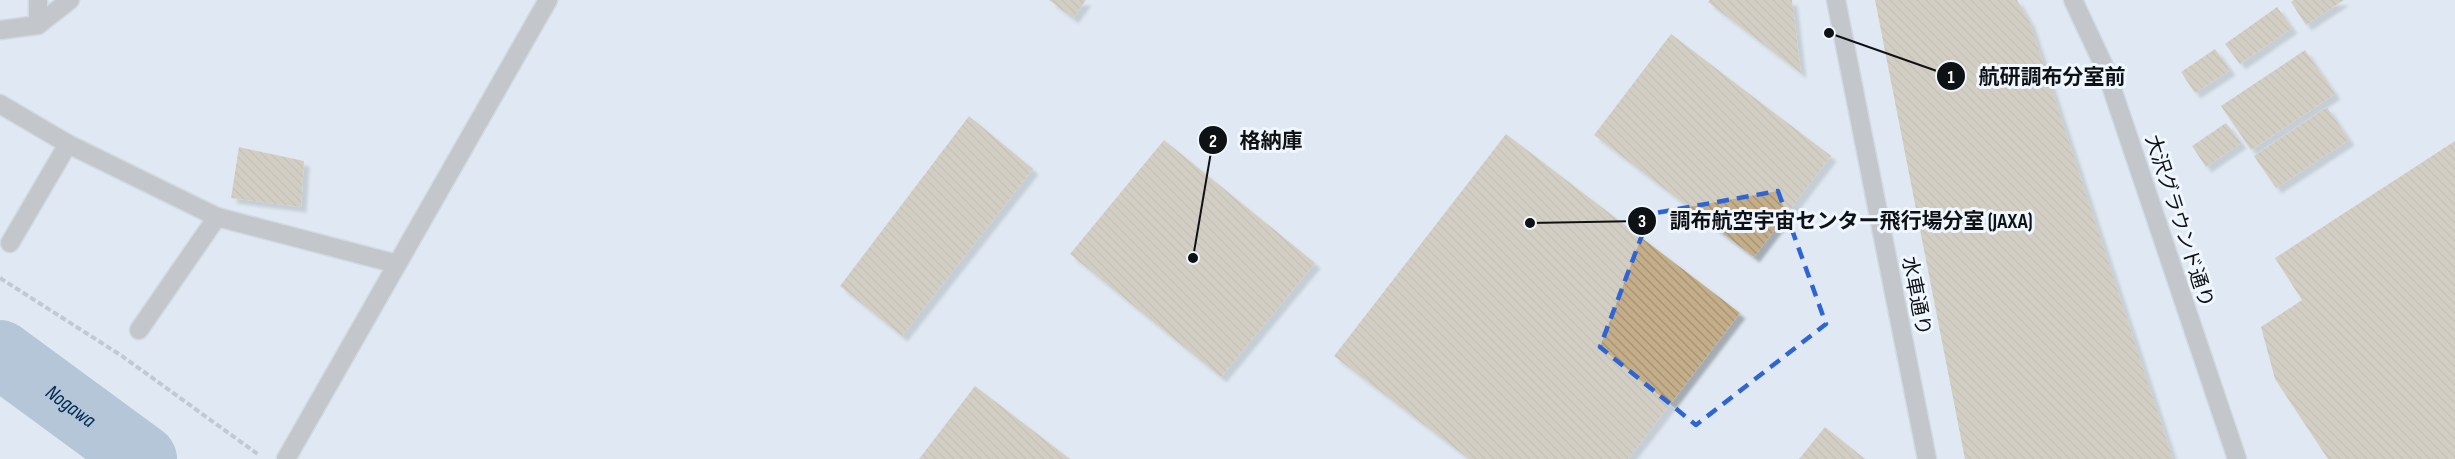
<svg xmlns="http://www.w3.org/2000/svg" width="2455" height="459" font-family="'Sofia Sans Condensed','Noto Sans JP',sans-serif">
	<defs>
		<pattern id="building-back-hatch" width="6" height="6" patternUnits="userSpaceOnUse" patternTransform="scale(1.5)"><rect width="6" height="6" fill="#c4ae89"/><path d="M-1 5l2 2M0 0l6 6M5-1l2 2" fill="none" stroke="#a79575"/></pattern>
		<filter id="shadow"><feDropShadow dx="5.5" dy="5.5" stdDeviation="1.5" flood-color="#0004"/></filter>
	</defs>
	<rect width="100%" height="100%" fill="#e0e9f3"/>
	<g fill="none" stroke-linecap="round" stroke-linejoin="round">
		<path stroke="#809bbb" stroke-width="68" id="s1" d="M 0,354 L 143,459"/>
	</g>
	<g fill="url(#building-back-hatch)" filter="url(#shadow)">
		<polygon points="1049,0 1086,0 1073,18"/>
		<polygon points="1710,0 1792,0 1801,73 1708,2"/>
		<polygon points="1875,0 2017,0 2030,23 2173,459 1965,459"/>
		<polygon points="2294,0 2344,0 2306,25 2291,2"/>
		<polygon points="2277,7 2292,28 2240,64 2225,44"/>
		<polygon points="1671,34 1831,156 1754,257 1594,135"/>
		<polygon points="2215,49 2230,70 2195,93 2181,72"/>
		<polygon points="2305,50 2335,94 2251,150 2221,106"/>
		<polygon points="2327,107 2349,140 2276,188 2254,156"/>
		<polygon points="969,116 1033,169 902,336 840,286"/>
		<polygon points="2226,123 2241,143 2206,167 2192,146"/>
		<polygon points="1506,134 1740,313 1628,459 1469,459 1334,356"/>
		<polygon points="1164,140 1315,263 1221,377 1070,254"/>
		<polygon points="2455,141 2455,459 2328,459 2275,379 2261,327 2302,300 2275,258"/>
		<polygon points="239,147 304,161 301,207 231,198"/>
		<polygon points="975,386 1070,459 919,459"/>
		<polygon points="1825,427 1865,459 1799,459"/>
	</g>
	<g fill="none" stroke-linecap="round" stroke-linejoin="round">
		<defs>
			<g id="minor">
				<polyline points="1836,0 1927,459"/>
				<polyline points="2073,0 2105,68 2237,459"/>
				<polyline points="38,25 38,0"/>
				<polyline points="0,30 38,25 70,0"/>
				<polyline points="0,104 68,144 217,217 397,264"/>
				<polyline points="10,243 68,144"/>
				<polyline points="139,330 217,217"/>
				<polyline points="286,459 548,0"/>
			</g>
		</defs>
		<use href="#minor" stroke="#bfc7cf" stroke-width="21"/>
		<polyline stroke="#9ca3ab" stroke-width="4" stroke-dasharray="6 3" stroke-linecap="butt" points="0,278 122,356 259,455"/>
		<use href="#minor" stroke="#a19b9b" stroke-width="18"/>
	</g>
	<path d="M0 0H2455V459H0ZM 1778,191 L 1826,324 L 1696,425 L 1600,347 L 1650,214 Z" fill="#e0e9f3" fill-opacity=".55" fill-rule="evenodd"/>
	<path fill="none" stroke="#2f65d3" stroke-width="4.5" stroke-dasharray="12 8" stroke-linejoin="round" d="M 1778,191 L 1826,324 L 1696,425 L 1600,347 L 1650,214 Z"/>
	<g text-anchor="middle" stroke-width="6" stroke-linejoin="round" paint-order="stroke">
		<g font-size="20" fill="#0f1215" stroke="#eff6fe">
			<text transform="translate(2180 221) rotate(72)" y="7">大沢グラウンド通り</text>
			<text transform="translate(1917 296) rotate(79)" y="7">水車通り</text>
		</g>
		<g font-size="21" font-style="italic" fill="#012b54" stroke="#eff6fe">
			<text dy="7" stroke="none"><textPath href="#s1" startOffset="88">Nogawa</textPath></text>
		</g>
	</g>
	<path fill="none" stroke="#0f1215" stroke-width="2" d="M1829 33L1951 76M1193 258L1213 140M1530 223L1642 221"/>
	<g fill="#0f1215" stroke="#eff6fe" stroke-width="2">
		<circle cx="1829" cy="33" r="6"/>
		<circle cx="1193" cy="258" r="6"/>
		<circle cx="1530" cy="223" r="6"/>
		<circle cx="1951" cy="76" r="15"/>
		<circle cx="1213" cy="140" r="15"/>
		<circle cx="1642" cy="221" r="15"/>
	</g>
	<g font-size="18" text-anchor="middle" font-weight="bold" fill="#fff">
		<text x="1951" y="83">1</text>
		<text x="1213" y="147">2</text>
		<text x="1642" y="227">3</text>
	</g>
	<g font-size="21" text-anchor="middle" font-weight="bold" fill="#0f1215" stroke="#eff6fe" stroke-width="6" stroke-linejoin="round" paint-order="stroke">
		<text x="2052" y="84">航研調布分室前</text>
		<text x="1271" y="148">格納庫</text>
		<text x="1851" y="228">調布航空宇宙センター飛行場分室 (JAXA)</text>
	</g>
</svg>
